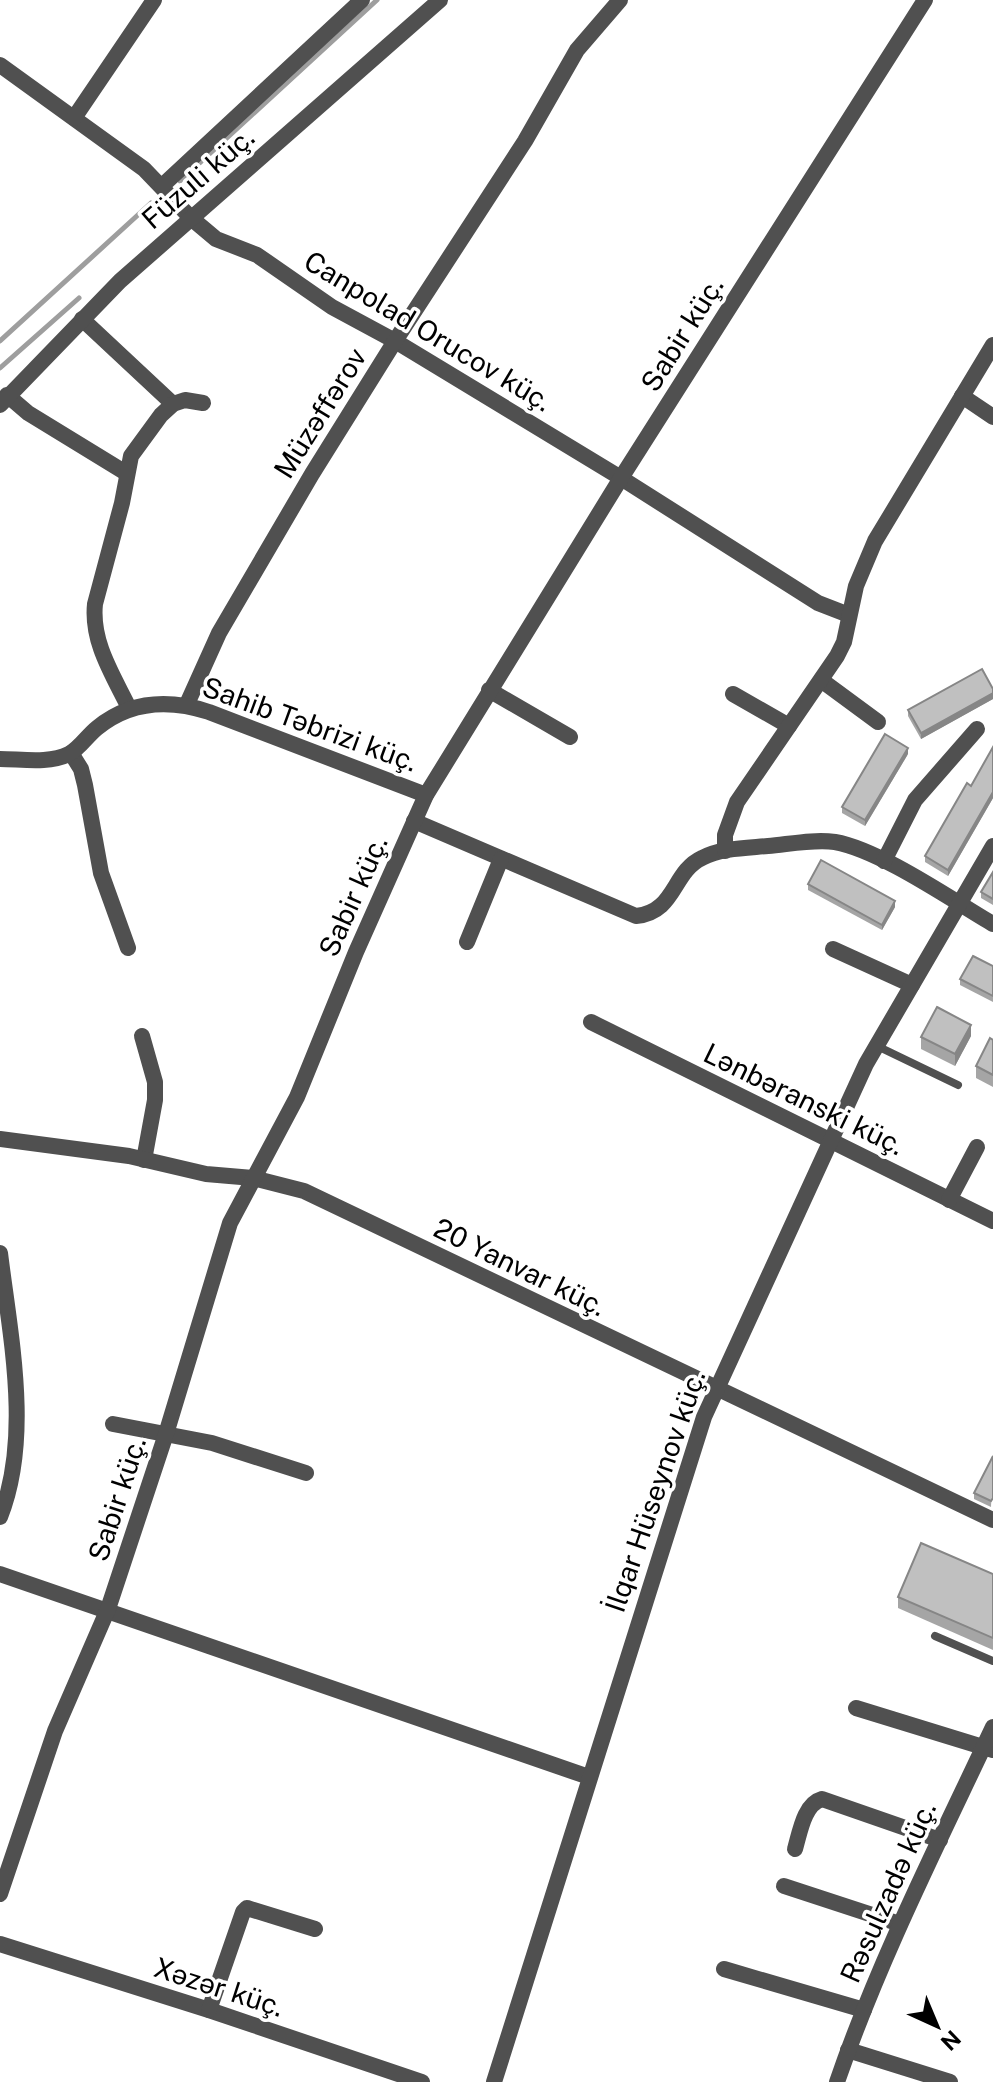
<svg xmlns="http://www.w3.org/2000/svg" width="993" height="2082" font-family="'Public Sans',sans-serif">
	<rect width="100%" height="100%" fill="#fff"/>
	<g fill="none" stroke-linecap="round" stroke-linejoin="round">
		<g stroke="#9e9e9e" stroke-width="5">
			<polyline points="180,181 377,0"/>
			<polyline points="0,341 151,203"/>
			<polyline points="0,368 79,298"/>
		</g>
		<g stroke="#505050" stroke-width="8">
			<polyline points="877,1046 958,1085"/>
			<polyline points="935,1636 993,1661"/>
		</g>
		<g stroke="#505050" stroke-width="16">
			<polyline points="0,65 144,169 191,218 216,239 257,255 332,307 395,341 621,478 818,603 849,615"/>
			<polyline points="74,118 154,0"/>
			<polyline points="162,186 362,0"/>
			<polyline points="82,319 173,404"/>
			<polyline points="7,395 28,413 126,473"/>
			<polyline points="962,396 993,417"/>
			<polyline points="0,405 120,281 440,0"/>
			<polyline points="821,680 878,722"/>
			<polyline points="489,690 570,737"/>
			<polyline points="733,694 789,726"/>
			<polyline points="187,704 219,633 312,474 395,341 525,141 577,50 620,0"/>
			<path d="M 129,708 C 113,675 91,642 95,604 L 122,503 L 131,456 L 161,415 L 173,404 L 185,400 L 203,403"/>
			<polyline points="71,753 81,769 85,785 101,873 128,948"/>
			<path d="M 0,759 C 21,759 49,764 69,754 C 80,748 87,736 97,728 C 130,701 169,699 209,712 L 426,795"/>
			<path d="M 414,821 L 636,916 C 676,912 672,872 702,858 C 721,848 746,848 768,846 C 790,844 814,839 835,842 C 880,850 952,900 993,924"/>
			<polyline points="725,851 725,835 737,802 837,656 844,642 856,586 875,541 993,345"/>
			<polyline points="884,861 915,800 977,729"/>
			<polyline points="467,942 501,859"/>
			<polyline points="833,949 912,985"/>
			<polyline points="591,1022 993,1221"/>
			<polyline points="142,1036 155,1082 155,1100 144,1160"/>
			<polyline points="0,1139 129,1156 206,1174 253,1178 304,1191 993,1520"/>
			<polyline points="949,1200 977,1147"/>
			<path d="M 0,1253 C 10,1335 32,1437 0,1517"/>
			<polyline points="113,1424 212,1443 306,1473"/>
			<polyline points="0,1574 589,1777"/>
			<polyline points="856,1708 993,1750"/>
			<path d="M 795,1849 C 800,1832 804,1804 822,1799 L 940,1840"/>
			<polyline points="784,1886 900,1924"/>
			<polyline points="0,1894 55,1731 108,1609 166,1434 230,1223 297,1097 356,952 426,795 621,478 925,0"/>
			<polyline points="0,1944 209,2010 422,2082"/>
			<polyline points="724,1969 864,2010"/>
			<polyline points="209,2010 243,1912 247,1908 315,1929"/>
			<polyline points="848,2050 950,2082"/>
			<polyline points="494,2082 704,1417 866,1064 993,846"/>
		</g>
		<path stroke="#505050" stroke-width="16" d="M 837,2082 C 879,1960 938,1844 993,1727"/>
	</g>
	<g fill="#a5a5a5">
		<polygon points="993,689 993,699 921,739 908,716 908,710"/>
		<polygon points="993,747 993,798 948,876 925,862 925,856 971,786"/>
		<polygon points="908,754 865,826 842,813 842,807"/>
		<polygon points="993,872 993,905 981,898 981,892"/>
		<polygon points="808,884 895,907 882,930 808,890"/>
		<polygon points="993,966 993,1002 960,985 960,979"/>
		<polygon points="971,1036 955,1066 921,1049 921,1037"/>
		<polygon points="993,1040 993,1087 976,1078 976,1066"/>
		<polygon points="993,1456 991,1507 974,1499 974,1493"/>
		<polygon points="993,1574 993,1650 898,1608 898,1597"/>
	</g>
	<g fill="#868686">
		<polygon points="993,693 993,699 921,739 921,733"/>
		<polygon points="908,748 908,754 865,826 865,820"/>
		<polygon points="993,792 993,798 948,876 948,870"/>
		<polygon points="895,901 895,907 882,930 882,925"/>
		<polygon points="971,1025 971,1036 955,1066 955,1054"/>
	</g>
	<g fill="#c0c0c0" stroke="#868686" stroke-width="2">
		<polygon points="982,669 993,689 993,693 921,733 908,710"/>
		<polygon points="885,734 908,748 865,820 842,807"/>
		<polygon points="993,747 993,792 948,870 925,856 967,783 971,786"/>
		<polygon points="821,860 895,901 882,925 808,884"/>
		<polygon points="993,872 993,899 981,892"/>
		<polygon points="973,956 993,966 993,996 960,979"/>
		<polygon points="937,1007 971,1025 955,1054 921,1037"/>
		<polygon points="990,1038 993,1040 993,1075 976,1066"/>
		<polygon points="993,1456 993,1498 991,1501 974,1493"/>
		<polygon points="921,1543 993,1574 993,1638 898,1597"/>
	</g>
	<g text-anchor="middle" stroke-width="7" stroke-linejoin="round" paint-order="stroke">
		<g font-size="28" fill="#000" stroke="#fff">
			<text transform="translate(198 178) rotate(-41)" y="10">Füzuli küç.</text>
			<text transform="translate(428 331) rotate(31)" y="10">Canpolad Orucov küç.</text>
			<text transform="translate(682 334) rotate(-58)" y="10">Sabir küç.</text>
			<text transform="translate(320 413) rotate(-58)" y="10">Müzəffərov</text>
			<text transform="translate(310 724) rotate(20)" y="10">Sahib Təbrizi küç.</text>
			<text transform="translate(353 896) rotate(-66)" y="10">Sabir küç.</text>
			<text transform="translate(804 1099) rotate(26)" y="10">Lənbəranski küç.</text>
			<text transform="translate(520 1267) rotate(26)" y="10">20 Yanvar küç.</text>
			<text transform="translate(655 1491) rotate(-71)" y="10">İlqar Hüseynov küç.</text>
			<text transform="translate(117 1499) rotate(-72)" y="10">Sabir küç.</text>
			<text transform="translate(888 1892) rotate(-66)" y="10">Rəsulzadə küç.</text>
			<text transform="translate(219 1987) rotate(18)" y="10">Xəzər küç.</text>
		</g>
	</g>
	<g transform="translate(937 2026) rotate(136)" stroke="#ffffff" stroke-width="6" paint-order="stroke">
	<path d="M0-6L14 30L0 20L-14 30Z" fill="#000000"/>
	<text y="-12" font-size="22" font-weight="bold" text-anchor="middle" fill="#000000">N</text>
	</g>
</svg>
